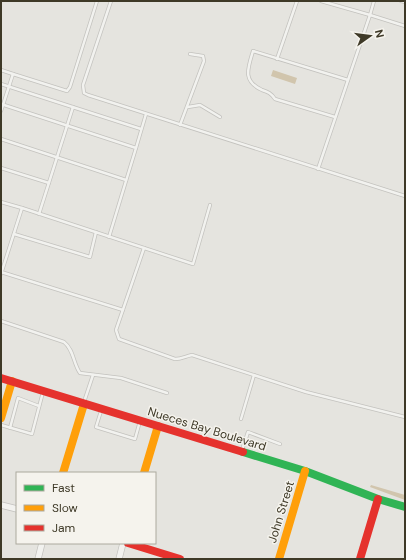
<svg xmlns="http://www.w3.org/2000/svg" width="406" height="560" font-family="'DM Sans',sans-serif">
	<rect width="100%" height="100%" fill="#e5e4df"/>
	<g fill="#d1c5ad">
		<polygon points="273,70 297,78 295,84 271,76"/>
		<polygon points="371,485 405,495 405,500 370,487"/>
	</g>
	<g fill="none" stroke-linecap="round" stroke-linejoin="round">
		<defs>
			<g id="lane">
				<polyline points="111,1 83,85 84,93 88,95 405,196"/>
				<polyline points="321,1 370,15 374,1"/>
				<polyline points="401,1 405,2"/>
				<polyline points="277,59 297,1"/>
				<polyline points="1,70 13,74"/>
				<polyline points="1,84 141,129"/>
				<polyline points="1,104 136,148 109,237"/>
				<polyline points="188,107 200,105 220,117"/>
				<polyline points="1,111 13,74 67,91 70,87 97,1"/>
				<path d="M 335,117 L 275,99 C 271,93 268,92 262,90 C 242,81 248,68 253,51 L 348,80"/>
				<polyline points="180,125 204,61 203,56 190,54"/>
				<polyline points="1,139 126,180"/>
				<polyline points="136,148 146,114"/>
				<polyline points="1,168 49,183"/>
				<polyline points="318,169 370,15 405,26"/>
				<polyline points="1,202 22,208"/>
				<polyline points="39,214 73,107"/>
				<polyline points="14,234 90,257 96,232"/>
				<path d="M 144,248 L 116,330 L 119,339 L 175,359 C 182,359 186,356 192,355 L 306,392 L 405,417"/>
				<polyline points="1,272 123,310"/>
				<polyline points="1,274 22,208 193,264 210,205"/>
				<path d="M 1,321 L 64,342 C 74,350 73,363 80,373 L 121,378 L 167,393"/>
				<polyline points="84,402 93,375"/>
				<polyline points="101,411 96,427 135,439 140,421"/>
				<polyline points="241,419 254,375"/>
				<polyline points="1,425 32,434 43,392"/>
				<polyline points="10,428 18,398 39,406"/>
				<polyline points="242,450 248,432 280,444"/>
			</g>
			<g id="street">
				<polyline points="1,505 17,509"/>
				<polyline points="38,559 42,543"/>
				<polyline points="119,559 123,543"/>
			</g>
		</defs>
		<use href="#lane" stroke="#c3c2be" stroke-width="4"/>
		<use href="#street" stroke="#c3c2be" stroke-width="7"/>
		<use href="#lane" stroke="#f2f2ef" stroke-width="2.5"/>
		<use href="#street" stroke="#f2f2ef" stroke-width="5.5"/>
		<polyline stroke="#30b455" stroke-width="8" points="243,452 305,471 378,499 405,507"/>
		<g stroke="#ff9f0a" stroke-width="8">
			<polyline points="1,418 12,381"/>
			<polyline points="63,473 84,404"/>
			<polyline points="144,473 158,426"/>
			<polyline points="279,559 305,471"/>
		</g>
		<g stroke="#e5322d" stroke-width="8">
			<polyline points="1,378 243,452"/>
			<polyline points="128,543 180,559"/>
			<polyline points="360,559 378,499"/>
		</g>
	</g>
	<g text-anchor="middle" stroke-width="3" stroke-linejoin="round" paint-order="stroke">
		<g font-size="12" fill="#3e3927" stroke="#f5f3ed">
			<text transform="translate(207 429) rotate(17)" y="4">Nueces Bay Boulevard</text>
			<text transform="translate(281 512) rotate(-73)" y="4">John Street</text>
		</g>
	</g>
	<rect width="406" height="560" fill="none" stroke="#3e3927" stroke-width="4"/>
	<rect x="16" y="472" width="140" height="72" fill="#f5f3ed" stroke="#aca99e"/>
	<rect x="24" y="485" width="20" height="6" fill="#30b455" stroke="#aca99e"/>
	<text x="52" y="492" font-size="12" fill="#3e3927">Fast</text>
	<rect x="24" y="505" width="20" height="6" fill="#ff9f0a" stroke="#aca99e"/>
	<text x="52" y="512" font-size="12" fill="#3e3927">Slow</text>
	<rect x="24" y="525" width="20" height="6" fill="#e5322d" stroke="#aca99e"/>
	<text x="52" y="532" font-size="12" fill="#3e3927">Jam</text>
	<g transform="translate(370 36) rotate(76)" stroke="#f5f3ed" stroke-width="3" paint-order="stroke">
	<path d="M0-3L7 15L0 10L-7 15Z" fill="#3e3927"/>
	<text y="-6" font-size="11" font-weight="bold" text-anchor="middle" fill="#3e3927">N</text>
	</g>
</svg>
